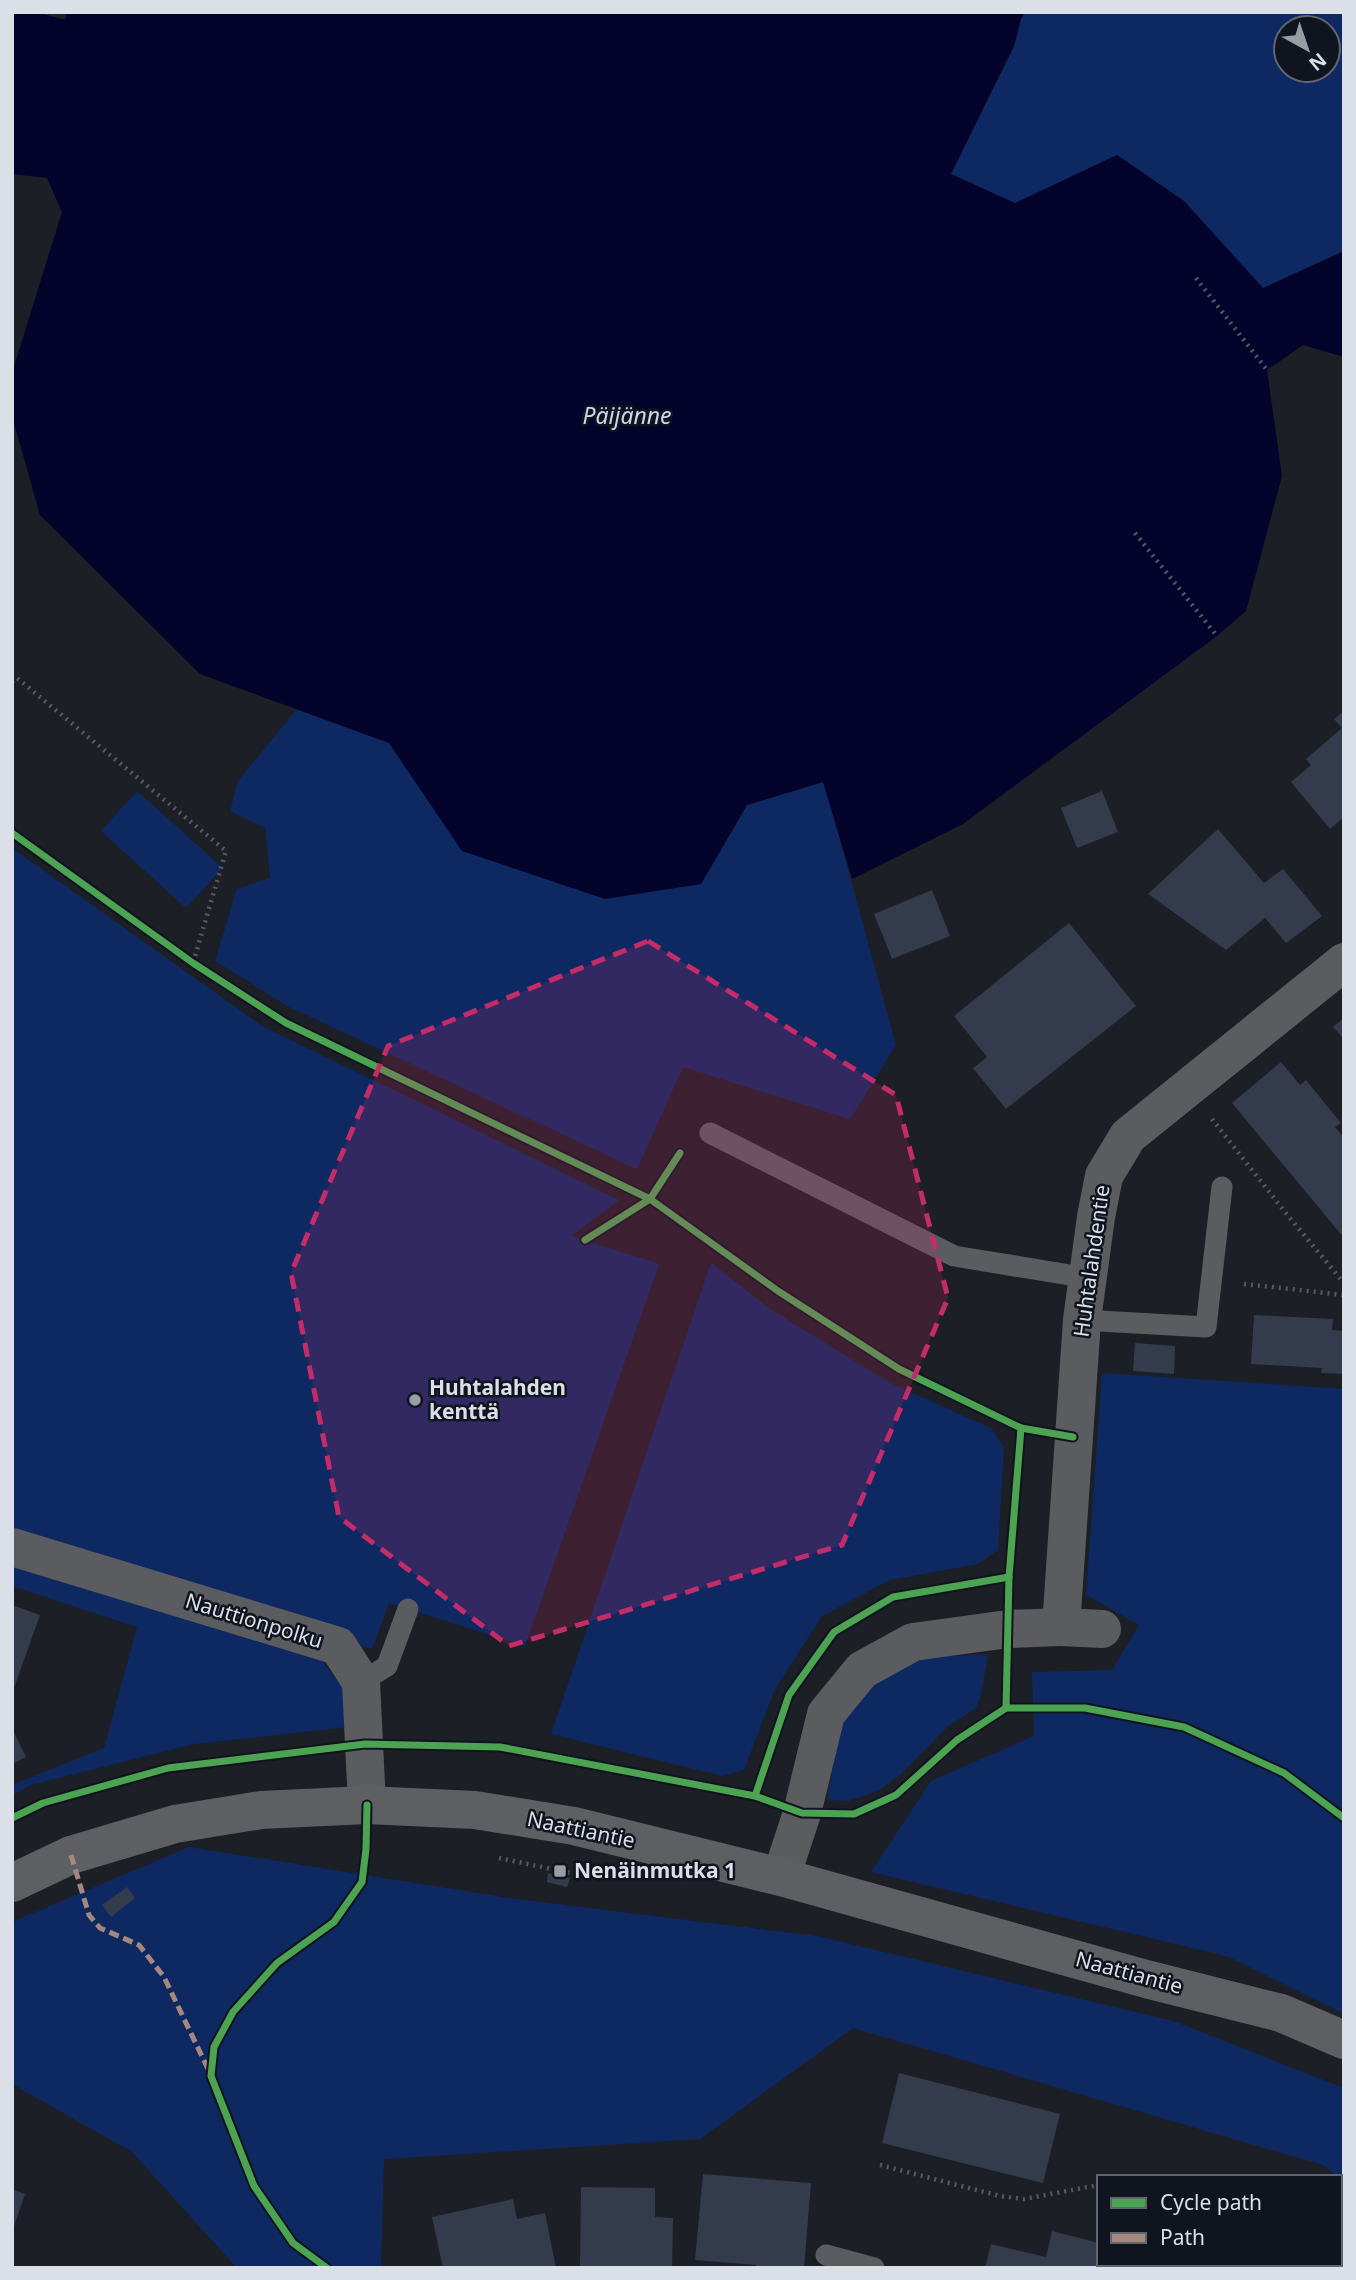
<svg xmlns="http://www.w3.org/2000/svg" width="1356" height="2280" font-family="'Noto Sans',sans-serif">
	<rect width="100%" height="100%" fill="#1c1f25"/>
	<g fill="#0e2962" fill-rule="evenodd">
		<path d="M 1025,12 L 1344,12 L 1344,251 L 1263,289 L 1184,201 L 1117,155 L 1015,204 L 950,174 L 1014,46 L 1021,19 ZM 1286,28 L 1328,28 L 1328,70 L 1286,70 Z"/>
		<polygon points="297,709 389,743 462,851 701,884 747,805 824,782 896,1045 850,1119 683,1067 637,1169 289,1007 215,961 237,889 270,878 265,828 230,811 238,781"/>
		<polygon points="137,791 223,868 186,908 101,831"/>
		<polygon points="12,848 262,1026 619,1200 571,1236 659,1264 525,1646 389,1603 372,1649 12,1535"/>
		<polygon points="711,1263 770,1309 890,1383 991,1428 1004,1447 998,1550 978,1564 890,1580 822,1616 775,1689 744,1770 723,1776 551,1734"/>
		<polygon points="1102,1373 1344,1389 1344,2014 1227,1956 871,1872 931,1781 1034,1736 1032,1672 1112,1670 1139,1625 1086,1595"/>
		<polygon points="12,1564 319,1657 347,1693 348,1727 194,1744 31,1785 12,1795 12,1785 104,1748 137,1627 12,1586"/>
		<polygon points="988,1654 981,1695 976,1708 947,1727 900,1775 878,1791 848,1801 827,1800 841,1723 858,1698 889,1672 921,1658"/>
		<polygon points="189,1847 509,1898 817,1936 1173,2021 1344,2088 1344,2183 1340,2177 1337,2177 1323,2165 853,2028 700,2139 384,2159 381,2268 237,2268 132,2152 12,2084 12,1922"/>
	</g>
	<polygon fill="#03032c" points="12,12 36,12 65,20 67,12 1025,12 1021,19 1014,46 951,174 1015,203 1117,155 1184,201 1263,288 1344,251 1344,357 1303,345 1267,370 1282,476 1246,611 1217,636 963,824 852,879 823,782 747,805 701,884 605,899 462,851 389,743 200,674 40,515 12,416 12,373 62,212 47,178 12,174"/>
	<g fill="#333b4c">
		<polygon points="1344,711 1344,817 1330,829 1291,782 1311,765 1306,759 1342,728 1334,719"/>
		<polygon points="1102,791 1118,832 1077,848 1061,808"/>
		<polygon points="1218,829 1264,883 1283,869 1322,916 1286,943 1265,918 1226,950 1148,894"/>
		<polygon points="932,890 950,936 892,959 874,914"/>
		<polygon points="1069,923 1136,1006 1006,1109 973,1068 987,1057 954,1016"/>
		<polygon points="1344,1018 1344,1039 1333,1027"/>
		<polygon points="1281,1062 1300,1085 1306,1080 1341,1123 1335,1127 1344,1138 1344,1238 1232,1103"/>
		<polygon points="1254,1315 1333,1319 1332,1330 1344,1331 1344,1374 1321,1373 1322,1368 1251,1364"/>
		<polygon points="1135,1343 1175,1346 1174,1374 1133,1371"/>
		<polygon points="12,1605 40,1615 14,1688 12,1687"/>
		<polygon points="12,1728 26,1757 12,1764"/>
		<polygon points="548,1873 570,1878 567,1887 547,1882"/>
		<polygon points="127,1887 135,1898 111,1917 102,1905"/>
		<polygon points="899,2073 1060,2114 1043,2183 882,2143"/>
		<polygon points="703,2174 811,2183 804,2268 756,2268 756,2265 695,2260"/>
		<polygon points="581,2187 655,2188 655,2217 673,2218 672,2268 580,2268"/>
		<polygon points="12,2189 25,2194 13,2229 12,2229"/>
		<polygon points="513,2199 517,2219 545,2213 556,2268 443,2268 432,2217"/>
		<polygon points="1052,2231 1099,2243 1099,2264 1183,2264 1193,2268 985,2268 991,2244 1046,2257"/>
		<polygon points="1340,2240 1344,2243 1344,2268 1262,2268 1258,2264 1340,2264"/>
	</g>
	<g fill="none" stroke-linecap="round" stroke-linejoin="round">
		<g stroke="#585a5c" stroke-width="4.5" stroke-dasharray="2 5" stroke-linecap="butt">
			<polyline points="1196,278 1267,370"/>
			<polyline points="1135,533 1217,636"/>
			<polyline points="12,682 17,678 226,851 193,963"/>
			<polyline points="1212,1119 1289,1217 1344,1283"/>
			<polyline points="1244,1284 1344,1295"/>
			<polyline points="499,1858 580,1875"/>
			<polyline points="880,2165 1000,2196 1024,2199 1099,2185"/>
			<polyline points="1223,2264 1226,2268"/>
		</g>
		<g stroke="#5a5c5f" stroke-width="21">
			<polyline points="710,1133 954,1256 1088,1278"/>
			<polyline points="1082,1320 1206,1327 1222,1187"/>
			<polyline points="361,1682 387,1666 408,1609"/>
			<polyline points="826,2255 874,2268"/>
		</g>
		<g stroke="#5a5c5f" stroke-width="38">
			<polyline points="12,1547 338,1646 361,1682 367,1805"/>
			<polyline points="1061,1627 1102,1629"/>
			<polyline points="781,1877 802,1813 826,1714 862,1670 913,1642 1008,1629 1061,1627 1082,1320 1096,1217 1104,1176 1128,1136 1344,962"/>
		</g>
		<polyline stroke="#5d5f62" stroke-width="38" points="12,1883 71,1855 175,1824 261,1810 367,1805 475,1810 574,1826 781,1877 1146,1979 1281,2013 1344,2040"/>
		<polyline stroke="#a5887d" stroke-width="5" stroke-dasharray="10 5" stroke-linecap="butt" points="71,1855 89,1915 100,1928 139,1945 164,1977 210,2073"/>
		<defs>
			<g id="cycleway">
				<polyline points="12,833 193,963 286,1023 650,1199 778,1291 899,1369 1021,1428 1073,1437"/>
				<polyline points="585,1240 650,1199 680,1153"/>
				<polyline points="1006,1708 1009,1577 1021,1428"/>
				<polyline points="755,1796 789,1695 834,1632 893,1597 1009,1577"/>
				<polyline points="12,1818 43,1803 168,1768 365,1744 500,1747 755,1796 802,1813 854,1814 896,1795 957,1740 1006,1708 1085,1708 1184,1727 1284,1773 1344,1818"/>
				<polyline points="327,2268 293,2243 254,2186 211,2076 214,2047 233,2012 277,1963 334,1922 362,1882 366,1849 367,1805"/>
			</g>
		</defs>
		<use href="#cycleway" stroke="#0f141f" stroke-width="11"/>
		<use href="#cycleway" stroke="#4ca352" stroke-width="7"/>
	</g>
	<path fill="#c42c69" fill-opacity="0.2" stroke="#c42c69" stroke-width="5" stroke-dasharray="14 9" stroke-linejoin="round" d="M 648,941 L 896,1095 L 948,1298 L 842,1545 L 509,1646 L 339,1517 L 291,1273 L 388,1046 Z"/>
	<g fill="#989ca3" stroke="#0f141f" stroke-width="2.5">
		<circle cx="415" cy="1400" r="7"/>
		<rect x="553" y="1864" width="14" height="14" rx="3.5"/>
	</g>
	<g text-anchor="middle" stroke-width="5" stroke-linejoin="round" paint-order="stroke">
		<g font-size="21" fill="#dbdfe7" stroke="#0f141f">
			<text transform="translate(1092 1261) rotate(-82)" y="7">Huhtalahdentie</text>
			<text transform="translate(254 1621) rotate(17)" y="7">Nauttionpolku</text>
			<text transform="translate(581 1830) rotate(12)" y="7">Naattiantie</text>
			<text transform="translate(1129 1973) rotate(15)" y="7">Naattiantie</text>
		</g>
		<g font-size="21" font-weight="bold" fill="#dbdfe7" stroke="#0f141f" text-anchor="start">
			<text x="429" y="1395">Huhtalahden<tspan x="429" dy="24">kenttä</tspan></text>
			<text x="574" y="1878">Nenäinmutka 1</text>
		</g>
		<g font-size="23" font-style="italic" fill="#cbd7eb" stroke="#0f141f">
			<text x="627" y="424">Päijänne</text>
		</g>
	</g>
	<rect width="1356" height="2280" fill="none" stroke="#dbdfe7" stroke-width="28"/>
	<rect x="1097" y="2175" width="245" height="91" fill="#0f141f" stroke="#61656f" stroke-width="2"/>
	<rect x="1111" y="2198" width="35" height="10" fill="#4ca352" stroke="#61656f" stroke-width="2"/>
	<text x="1160" y="2210" font-size="21" fill="#dbdfe7">Cycle path</text>
	<rect x="1111" y="2233" width="35" height="10" fill="#a5887d" stroke="#61656f" stroke-width="2"/>
	<text x="1160" y="2245" font-size="21" fill="#dbdfe7">Path</text>
	<g transform="translate(1307 49) rotate(140)"><circle r="33" fill="#0f141f" stroke="#61656f" stroke-width="2"/>
	<path d="M0-5L12 26L0 18L-12 26Z" fill="#989ca3"/>
	<text y="-10" font-size="19" font-weight="bold" text-anchor="middle" fill="#dbdfe7">N</text>
	</g>
</svg>
